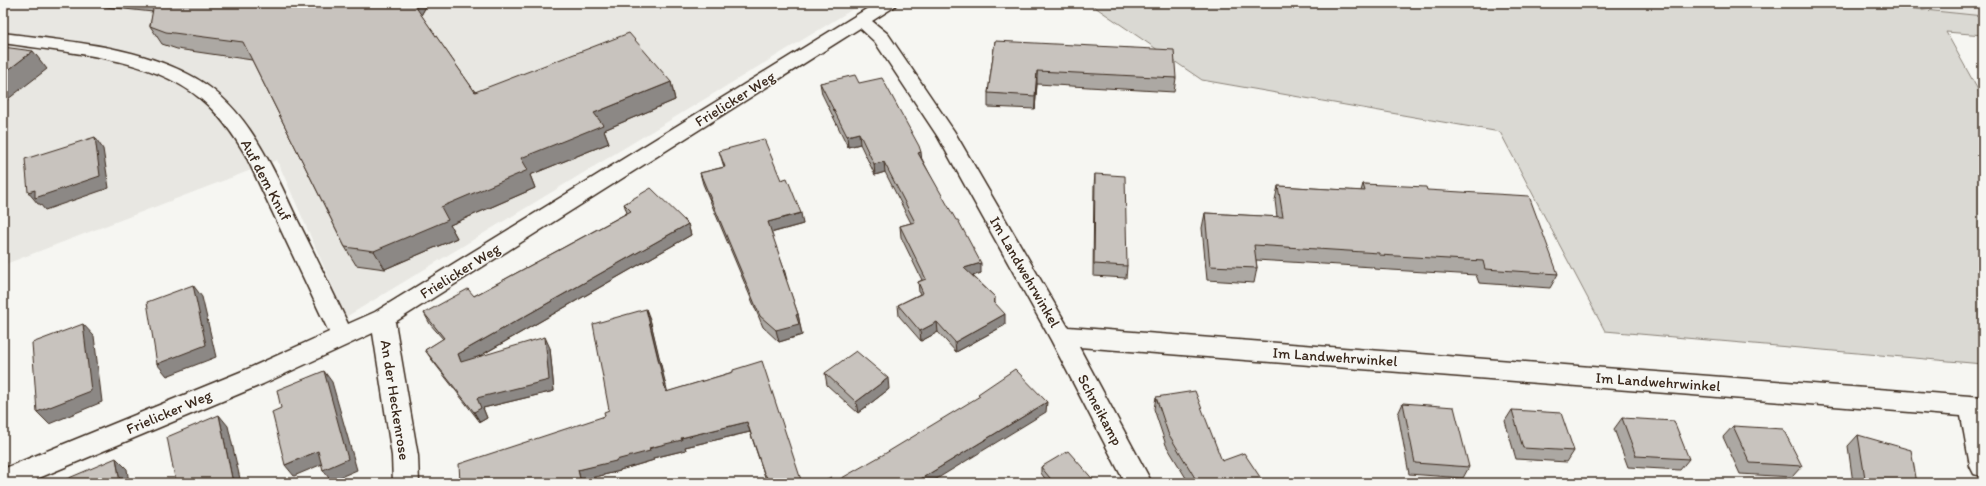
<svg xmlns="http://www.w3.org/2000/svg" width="1986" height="486" font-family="Itim,sans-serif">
	<rect width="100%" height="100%" fill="#f6f6f2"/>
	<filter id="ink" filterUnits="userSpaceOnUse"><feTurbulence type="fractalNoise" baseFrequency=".025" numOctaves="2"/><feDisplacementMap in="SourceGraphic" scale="8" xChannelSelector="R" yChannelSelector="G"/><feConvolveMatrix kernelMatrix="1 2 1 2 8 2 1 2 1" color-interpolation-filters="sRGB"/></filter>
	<g filter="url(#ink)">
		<g fill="#e8e7e2">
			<polygon points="3,3 863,3 346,317 277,160 3,265"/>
			<polygon points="1857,3 1983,3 1983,16 1930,11"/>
		</g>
		<polygon fill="#dad9d3" stroke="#8a8278" points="1089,3 1857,3 1983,16 1983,35 1946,32 1983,99 1983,364 1605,331 1500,132 1202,80"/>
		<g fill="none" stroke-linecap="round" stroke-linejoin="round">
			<defs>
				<path id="minor" d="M 876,3 L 897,3 L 894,7 L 872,21 L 888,34 L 954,131 L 1068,327 L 1983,397 L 1983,477 L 1974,474 L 1970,466 L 1961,416 L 1079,347 L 1152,483 L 1125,483 L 1051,340 L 938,137 L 875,42 L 860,28 L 395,322 L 418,456 L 419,483 L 393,483 L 392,456 L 373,333 L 263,384 L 27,483 L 3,483 L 3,469 L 245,370 L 329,332 L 246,156 C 234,135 220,115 201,99 C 149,56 67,53 3,43 L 3,33 C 64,41 132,45 188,74 C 247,103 272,167 299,223 C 316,257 332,290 348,324 L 375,312 Z"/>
			</defs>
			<use href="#minor" stroke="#3b2a1e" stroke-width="3"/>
			<use href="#minor" fill="#f6f6f2" fill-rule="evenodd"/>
		</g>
		<g fill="#aca8a3" stroke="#3b2a1e">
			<polygon points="94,3 428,3 421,15 475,92 671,82 675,100 604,130 609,143 530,175 535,188 450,225 457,238 385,269 356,265 345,247 252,60 177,49 162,44 150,26 153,12 96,6"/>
			<polygon points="995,41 1176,78 1174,92 1037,84 1035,109 988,107 988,93"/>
			<polygon points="820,83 859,83 922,159 981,273 973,276 995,297 995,304 1005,325 956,352 938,332 921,341 899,316 898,305 920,294 919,292 918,282 922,280 901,237 900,226 911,223 885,172 875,175 860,144 848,147 822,94"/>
			<polygon points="719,151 781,180 803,224 771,233 784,269 786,280 798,314 802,335 779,342 763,327 703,184 700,173 724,167"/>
			<polygon points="1095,174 1127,266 1126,278 1093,276 1094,186"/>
			<polygon points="1363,184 1427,190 1558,274 1550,288 1479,283 1476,275 1374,269 1373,267 1256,260 1257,268 1254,283 1207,280 1202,228 1205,213 1277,217 1275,200 1278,186 1361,191"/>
			<polygon points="624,204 688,224 691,235 480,356 550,348 554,391 483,408 487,418 480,422 432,360 425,350 443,339 430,324 424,313 474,296 627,213"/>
			<polygon points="650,319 667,392 733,372 802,483 767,483 750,432 685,447 686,450 653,458 654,460 620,470 620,471 583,480 460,483 605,416 609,410"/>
			<polygon points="825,373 889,389 858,413 827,385"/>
			<polygon points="1156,397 1222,461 1264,483 1189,483 1166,445 1154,409"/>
			<polygon points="1403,403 1469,467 1463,478 1409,474 1398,414"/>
			<polygon points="1512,410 1574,451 1567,462 1516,459 1505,421"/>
			<polygon points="1622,418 1689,459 1680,470 1628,467 1614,429"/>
			<polygon points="1733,426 1802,466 1792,477 1740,474 1723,437"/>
			<polygon points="1858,435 1917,483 1853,483 1848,446"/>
			<polygon points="1041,467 1096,483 1048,483 1041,473"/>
		</g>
		<g fill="#8c8885" stroke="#3b2a1e">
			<polygon points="412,3 428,3 419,19"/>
			<polygon points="33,51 47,69 3,103 3,74"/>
			<polygon points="1037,71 1037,84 1035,109 1035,96"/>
			<polygon points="671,82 675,100 604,130 609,143 530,175 535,188 450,225 457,238 385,269 374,251 441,207 594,113"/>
			<polygon points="859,133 860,144 848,147 847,136"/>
			<polygon points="95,137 103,149 109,188 45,210 40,204 38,204 28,192 35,190"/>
			<polygon points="921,152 922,162 918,153"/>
			<polygon points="884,162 885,172 875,175 874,164"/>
			<polygon points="801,213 803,224 770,233 768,222"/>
			<polygon points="688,224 691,235 464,365 461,362 458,354"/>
			<polygon points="981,263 981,273 964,278 964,268"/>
			<polygon points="784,269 787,280 785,281 783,270"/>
			<polygon points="193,285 202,297 216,357 167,376 157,364"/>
			<polygon points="646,309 650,319 670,402 666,392"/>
			<polygon points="798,314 802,335 779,342 776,330 796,315"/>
			<polygon points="1005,314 1005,325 956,352 955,342"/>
			<polygon points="937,322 938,332 921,341 920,331"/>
			<polygon points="83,324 94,336 102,402 49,424 37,412"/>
			<polygon points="545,337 550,348 554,391 483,408 487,418 480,422 474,412 477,398"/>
			<polygon points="324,371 332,382 357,470 331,481 323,470"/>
			<polygon points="888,378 889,389 858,413 856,402"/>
			<polygon points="1047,402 1046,412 930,483 914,483"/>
			<polygon points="219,415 228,426 241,483 233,483"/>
			<polygon points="747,422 750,432 685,447 686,450 653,458 654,460 620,470 620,471 583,480 584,483 581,483 578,470 616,460 681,438"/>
			<polygon points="318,451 327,462 294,476 285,465"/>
			<polygon points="116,458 127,469 129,483 120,483"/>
		</g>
		<g fill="#c8c3be" stroke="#3b2a1e">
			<polygon points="154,3 413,3 475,92 629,33 671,82 594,113 603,125 521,158 528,170 441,207 448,220 374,251 345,247 243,42 166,32 150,26"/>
			<polygon points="995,41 1174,50 1176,78 1037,71 1035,96 988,93"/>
			<polygon points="3,47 33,51 3,74"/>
			<polygon points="855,75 859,83 882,78 919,146 921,152 918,153 956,220 958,220 981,263 964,268 995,297 994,302 1005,314 955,342 937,322 920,331 898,305 923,293 918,282 926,279 900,226 915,222 884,162 874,164 859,133 847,136 820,83"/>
			<polygon points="95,137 100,176 35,198 35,190 28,192 25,159"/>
			<polygon points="764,139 781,180 787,178 801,213 768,222 784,269 783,270 798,314 796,315 799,324 776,330 760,316 700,173 725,167 719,151"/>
			<polygon points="1095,174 1125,176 1127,266 1094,264"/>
			<polygon points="1363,184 1426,187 1427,190 1529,196 1558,274 1485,269 1483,261 1379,255 1379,253 1254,245 1257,268 1210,266 1205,213 1283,217 1278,186 1365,191"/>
			<polygon points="651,188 688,224 458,354 461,362 545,337 549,380 477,398 481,408 474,412 425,350 444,338 424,313 468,289 474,296 631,211 624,204"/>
			<polygon points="193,285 206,345 157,364 147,302"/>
			<polygon points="646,309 666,392 733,372 733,370 762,361 802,483 771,483 764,473 747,422 681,438 682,440 649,448 650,451 616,460 616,461 578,470 581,483 460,483 459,464 605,416 604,412 609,410 593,324"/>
			<polygon points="83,324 91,391 37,412 32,343"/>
			<polygon points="856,351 888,378 856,402 825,373"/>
			<polygon points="1015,369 1047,402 914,483 820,483 831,477 835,482 886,453 980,396 978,394"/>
			<polygon points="324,371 348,459 323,470 318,451 285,465 272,412 281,408 277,390"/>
			<polygon points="1195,391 1222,461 1244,453 1264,483 1198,483 1168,433 1156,397"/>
			<polygon points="1403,403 1454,407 1469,467 1415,463"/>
			<polygon points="1512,410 1561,413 1574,451 1523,448"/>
			<polygon points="219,415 233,483 176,483 167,437"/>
			<polygon points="1622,418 1674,421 1689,459 1636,456"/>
			<polygon points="1733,426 1783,429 1802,466 1750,463"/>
			<polygon points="1858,435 1911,450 1917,483 1883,483 1865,478"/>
			<polygon points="1068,451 1096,483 1054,483 1041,467"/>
			<polygon points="116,458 120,483 62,483 62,481"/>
		</g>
	</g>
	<g text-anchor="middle" stroke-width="3" stroke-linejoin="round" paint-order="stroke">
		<g font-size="15" fill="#3b2a1e" stroke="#f6f6f2">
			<text transform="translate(735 99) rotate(-32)" y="5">Frielicker Weg</text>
			<text transform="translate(266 180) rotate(62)" y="5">Auf dem Knuf</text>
			<text transform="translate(460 271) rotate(-32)" y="5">Frielicker Weg</text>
			<text transform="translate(1025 272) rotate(60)" y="5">Im Landwehrwinkel</text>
			<text transform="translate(1335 357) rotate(4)" y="5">Im Landwehrwinkel</text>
			<text transform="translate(1658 382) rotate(4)" y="5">Im Landwehrwinkel</text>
			<text transform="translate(395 400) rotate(81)" y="5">An der Heckenrose</text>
			<text transform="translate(1100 410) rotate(62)" y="5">Schneikamp</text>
			<text transform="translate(169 412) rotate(-23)" y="5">Frielicker Weg</text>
		</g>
	</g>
	<rect width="1986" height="486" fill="none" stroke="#f6f6f2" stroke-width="16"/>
	<rect x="8" y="8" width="1970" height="470" fill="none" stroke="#3b2a1e" stroke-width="1.5" filter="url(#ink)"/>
</svg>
